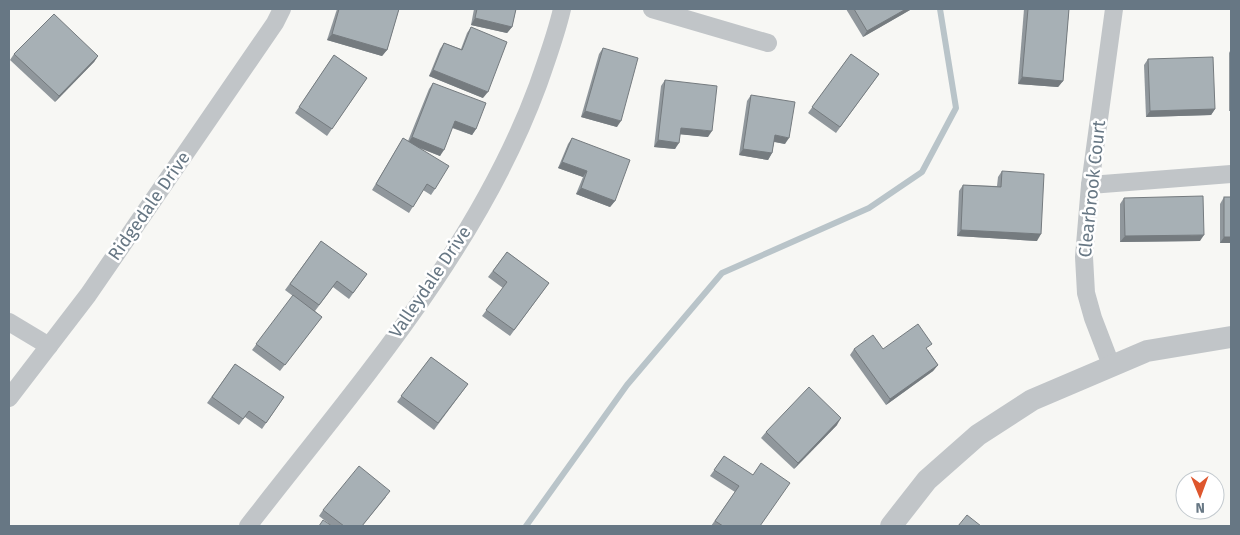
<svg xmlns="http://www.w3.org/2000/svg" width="1240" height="535" font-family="'Fira Sans',sans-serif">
	<rect width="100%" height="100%" fill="#f7f7f4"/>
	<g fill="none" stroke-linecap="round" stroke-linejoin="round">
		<polyline stroke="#b9c4c9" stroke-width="6" points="526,526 627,385 722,273 869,208 922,172 956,108 940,9"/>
		<g stroke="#c1c5c8" stroke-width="18">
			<polyline points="652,9 768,43"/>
			<polyline points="1090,185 1231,174"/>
			<polyline points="9,322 49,346"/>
			<polyline points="1111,365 1093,318 1086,293 1084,257 1090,185 1114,9"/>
			<polyline points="9,398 88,295 275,23 282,9"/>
			<path d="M 248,526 C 355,388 477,251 538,85 C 547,59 556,35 562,9"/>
		</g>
		<polyline stroke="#c1c5c8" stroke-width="22" points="891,526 927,480 978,435 1032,400 1147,351 1231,337"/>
	</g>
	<g fill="#90979c">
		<polygon points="337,9 399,9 387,50 382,56 327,40"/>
		<polygon points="474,9 516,9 512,27 507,33 471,25"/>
		<polygon points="846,9 911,9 910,10 863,37"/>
		<polygon points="1024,9 1069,9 1063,81 1058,87 1018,84"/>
		<polygon points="471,27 483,98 429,76 440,49 444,43 461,49 467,33"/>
		<polygon points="603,48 617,127 581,117 599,54"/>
		<polygon points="1231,49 1231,111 1229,111 1229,53"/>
		<polygon points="14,54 98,56 94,62 55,102 10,60"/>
		<polygon points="851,54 879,74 836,133 808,113"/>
		<polygon points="334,55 367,78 327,136 295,113"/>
		<polygon points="1148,59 1215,109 1211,115 1146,117 1144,65"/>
		<polygon points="665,80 708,137 680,134 675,149 654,147 661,86"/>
		<polygon points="433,83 476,129 472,135 452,128 440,156 419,148 435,189 431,195 423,190 409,213 372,190 403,138 408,141 429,89"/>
		<polygon points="751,95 785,144 774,142 772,153 768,160 739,155 747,101"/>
		<polygon points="572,138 615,201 610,207 576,194 583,177 558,168 568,144"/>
		<polygon points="1002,171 1037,241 957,236 959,191 963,185 997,186 998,177"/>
		<polygon points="1224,197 1231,197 1231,243 1220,243 1220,204"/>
		<polygon points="1124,198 1200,241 1120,242 1120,204"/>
		<polygon points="321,241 367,274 349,299 333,287 315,311 322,317 280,371 252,350 293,296 285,290"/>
		<polygon points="507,252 549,283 510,336 482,316 503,288 488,277"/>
		<polygon points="854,349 928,350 938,365 933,371 886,405 850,355"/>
		<polygon points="431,357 468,384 434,430 397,402"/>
		<polygon points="235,364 284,397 262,429 245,417 239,425 207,403"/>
		<polygon points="837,425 794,469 761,438 766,432"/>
		<polygon points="724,456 760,526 711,526 735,492 710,476"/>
		<polygon points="386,497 362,526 332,526 319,516 323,510"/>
	</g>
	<g fill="#757b7f">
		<polygon points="906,9 911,9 910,10 863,37 867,31"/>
		<polygon points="475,18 512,27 507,33 471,25"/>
		<polygon points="332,34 387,50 382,56 327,40"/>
		<polygon points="98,56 94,62 55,102 59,96"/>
		<polygon points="433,70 488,92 483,98 429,76"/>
		<polygon points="1022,77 1063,81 1058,87 1018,84"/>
		<polygon points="1215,109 1211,115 1146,117 1150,111"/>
		<polygon points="585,111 621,121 617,127 581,117"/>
		<polygon points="455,121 476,129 472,135 451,127"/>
		<polygon points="681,128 712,131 708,137 677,134"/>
		<polygon points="775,135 789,138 785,144 771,141"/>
		<polygon points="412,137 444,150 440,156 408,143"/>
		<polygon points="658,140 679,143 675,149 654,147"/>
		<polygon points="743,149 772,153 768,160 739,155"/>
		<polygon points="562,162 587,171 583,177 558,168"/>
		<polygon points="581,188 615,201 610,207 576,194"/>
		<polygon points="961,230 1041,234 1037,241 957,236"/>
		<polygon points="1204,235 1200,241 1120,242 1125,236"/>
		<polygon points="1224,237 1231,237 1231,243 1220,243"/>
		<polygon points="938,365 933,371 886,405 890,399"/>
		<polygon points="841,418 837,425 794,469 798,463"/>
	</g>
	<g fill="#a7b0b5" stroke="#757b7f">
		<polygon points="339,9 399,9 387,50 332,34"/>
		<polygon points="477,9 516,9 512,27 475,18"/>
		<polygon points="854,9 906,9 867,31"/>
		<polygon points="1028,9 1069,9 1063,81 1022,77"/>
		<polygon points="54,14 98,56 59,96 14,54"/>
		<polygon points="471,27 507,42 488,92 433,70 444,43 462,50"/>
		<polygon points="603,48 638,58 621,121 585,111"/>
		<polygon points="851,54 879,74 840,127 812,107"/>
		<polygon points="334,55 367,78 332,129 299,107"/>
		<polygon points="1213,57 1215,109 1150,111 1148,59"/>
		<polygon points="665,80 717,86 712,131 681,128 679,143 658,140"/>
		<polygon points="433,83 486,103 476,129 455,121 444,150 412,137"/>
		<polygon points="751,95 795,102 789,138 775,135 772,153 743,149"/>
		<polygon points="403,138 449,166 435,189 427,184 413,207 376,184"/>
		<polygon points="572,138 630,160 615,201 581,188 587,171 562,162"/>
		<polygon points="1002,171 1044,174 1041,234 961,230 963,185 1001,187"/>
		<polygon points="1203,196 1204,235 1125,236 1124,198"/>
		<rect x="1224" y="197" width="7" height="40"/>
		<polygon points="321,241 367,274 353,293 337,281 319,305 290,284"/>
		<polygon points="507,252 549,283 514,330 486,310 507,282 493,271"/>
		<polygon points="293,295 322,317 285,365 256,344"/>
		<polygon points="918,324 932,344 926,348 938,365 890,399 854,349 873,335 883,349"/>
		<polygon points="431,357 468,384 438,423 401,396"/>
		<polygon points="235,364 284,397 266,423 249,411 243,419 212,397"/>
		<polygon points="809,387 841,418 798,463 766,432"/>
		<polygon points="724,456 753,475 761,463 790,483 760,526 723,526 715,521 739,486 714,470"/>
		<polygon points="359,466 390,491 362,526 344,526 323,510"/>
		<polygon points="967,515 981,526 958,526"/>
		<polygon points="323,520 332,526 319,526"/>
	</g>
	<g text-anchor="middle" stroke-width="5" stroke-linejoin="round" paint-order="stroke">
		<g font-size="18" fill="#677784" stroke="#fff">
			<text transform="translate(1092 189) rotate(-84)" y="6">Clearbrook Court</text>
			<text transform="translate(149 206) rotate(-55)" y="6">Ridgedale Drive</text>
			<text transform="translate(430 282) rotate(-56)" y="6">Valleydale Drive</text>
		</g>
	</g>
	<rect width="1240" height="535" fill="none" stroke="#677784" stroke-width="20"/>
	<g transform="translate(1200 495) rotate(179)"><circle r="24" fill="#ffffff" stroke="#c2c9ce"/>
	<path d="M0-4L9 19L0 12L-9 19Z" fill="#de562d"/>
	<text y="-8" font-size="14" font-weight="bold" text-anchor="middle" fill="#677784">N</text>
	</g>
</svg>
